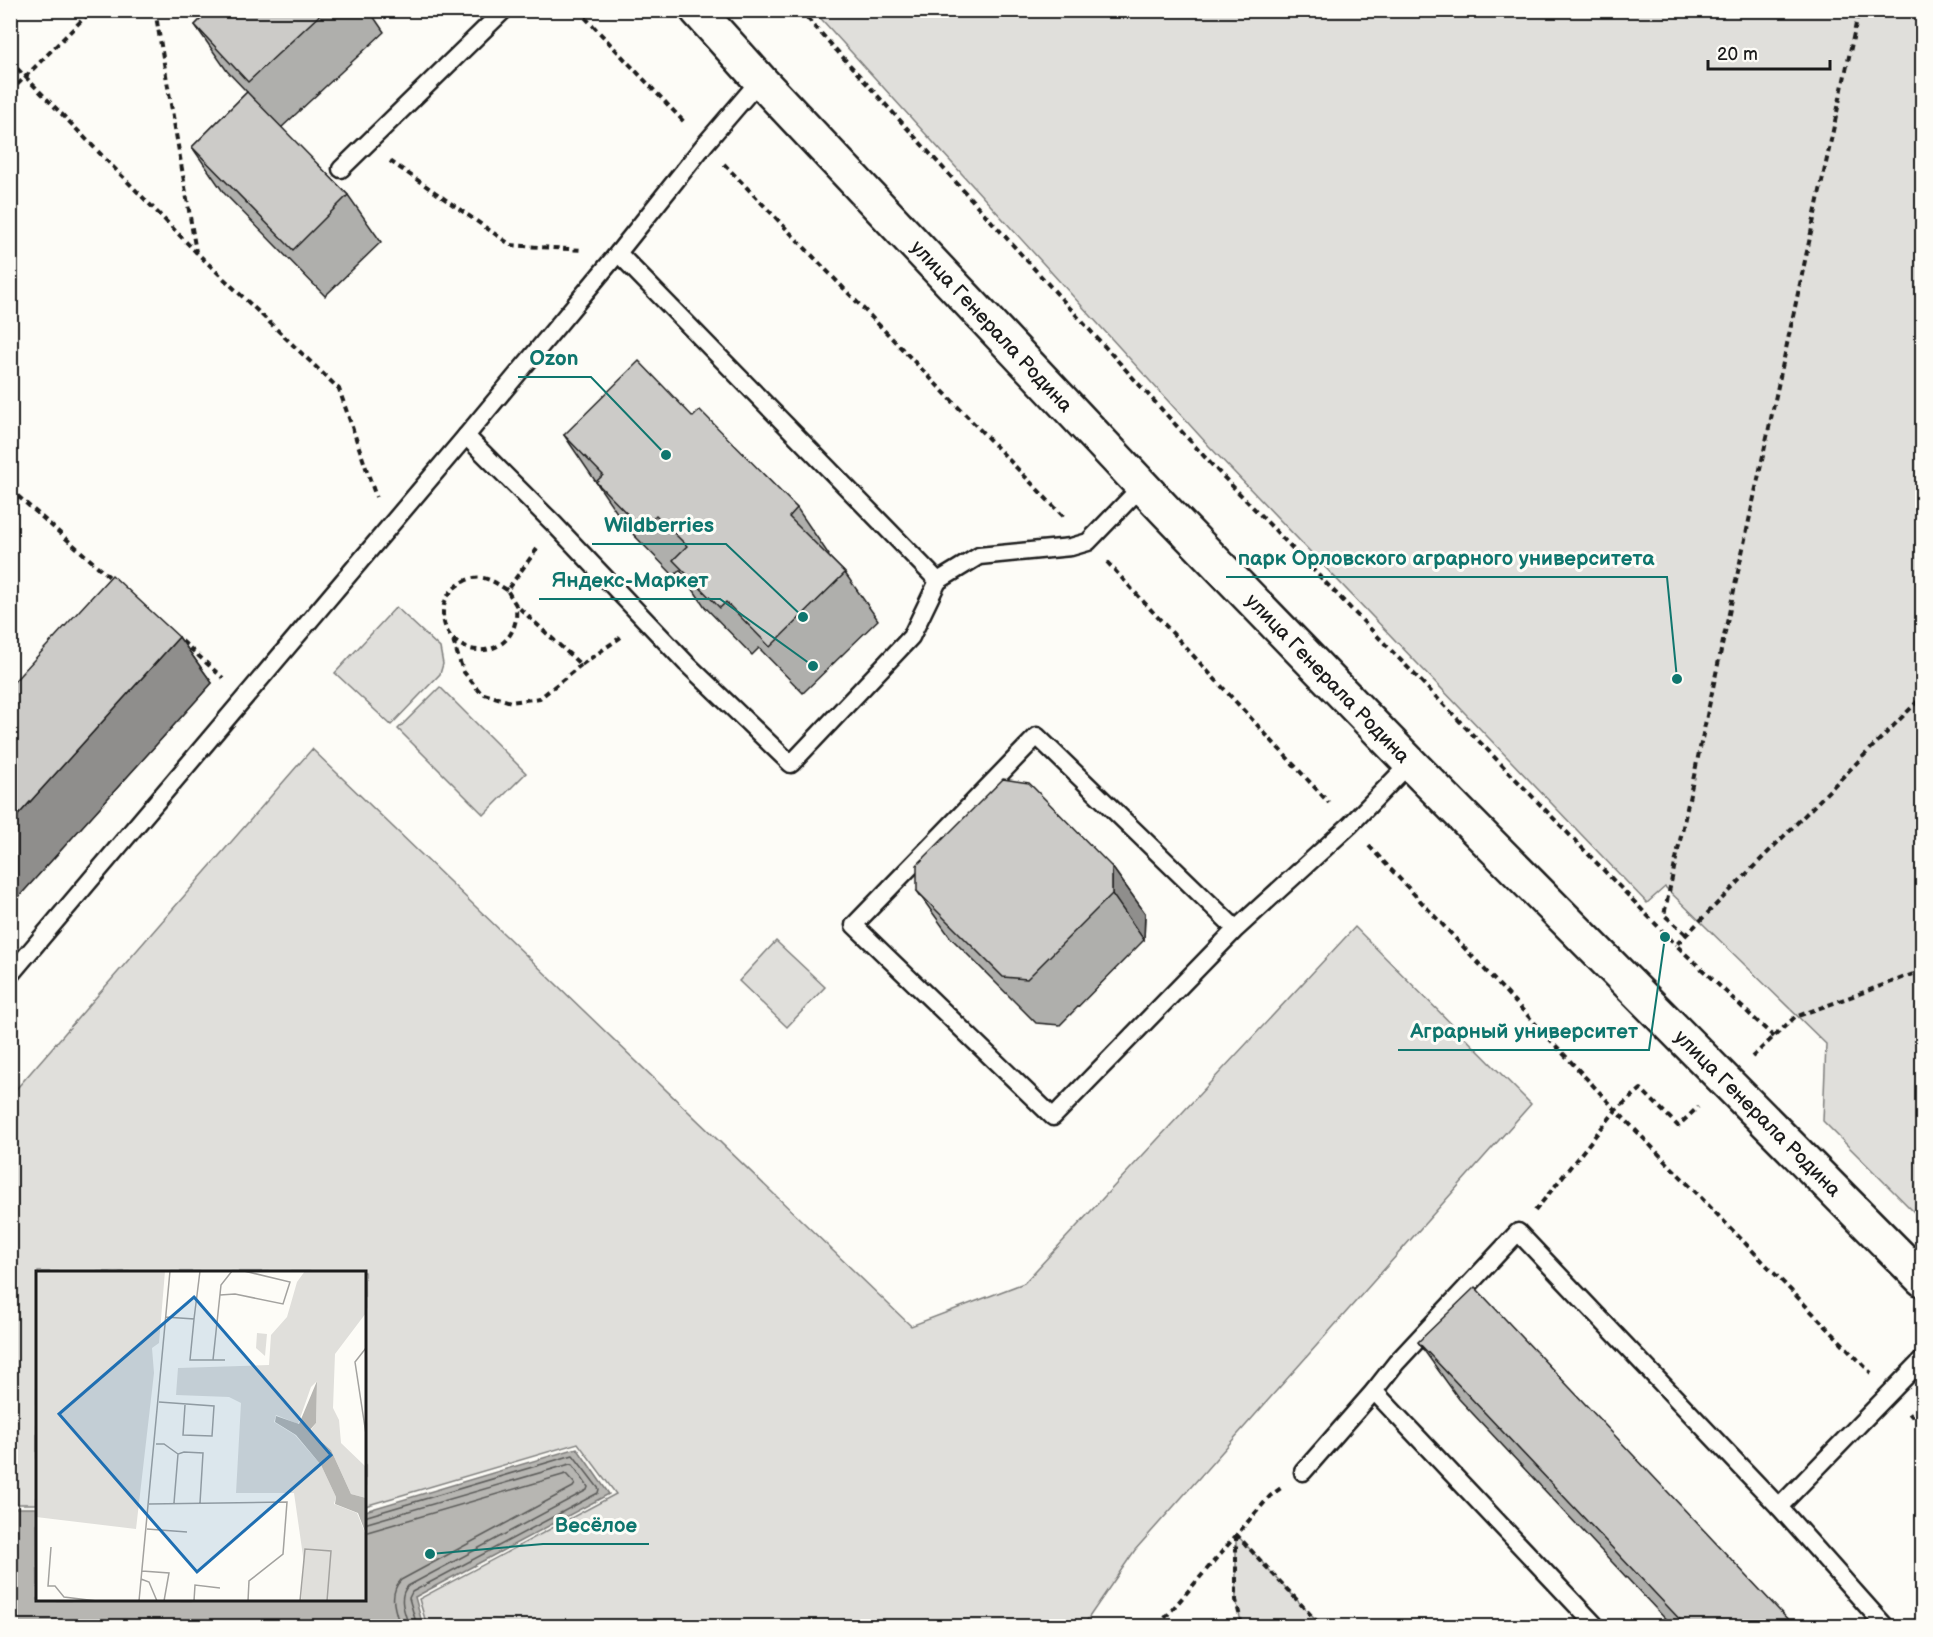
<svg xmlns="http://www.w3.org/2000/svg" width="1933" height="1637" font-family="'Balsamiq Sans',sans-serif">
	<rect width="100%" height="100%" fill="#fdfcf7"/>
	<filter id="ink" filterUnits="userSpaceOnUse"><feTurbulence type="fractalNoise" baseFrequency=".0167" numOctaves="2"/><feDisplacementMap in="SourceGraphic" scale="12" xChannelSelector="R" yChannelSelector="G"/><feConvolveMatrix kernelMatrix="1 2 1 2 8 2 1 2 1" color-interpolation-filters="sRGB"/></filter>
	<g filter="url(#ink)">
		<g fill="#e0dfdb" stroke="#7e7e7c" stroke-width="1.5">
			<polygon points="814,11 1922,11 1922,1220 1823,1121 1826,1044 1665,887 1647,903 1209,446"/>
			<polygon points="396,607 440,648 443,664 440,674 391,725 335,673"/>
			<polygon points="440,687 526,773 484,815 398,729"/>
			<polygon points="312,749 911,1326 1024,1283 1355,927 1531,1104 1135,1550 1083,1626 427,1626 419,1599 616,1494 578,1443 365,1506 364,1272 38,1272 37,1504 11,1504 11,1095"/>
			<polygon points="776,941 825,987 787,1027 739,981"/>
			<polygon points="1236,1534 1321,1626 1242,1626 1236,1600"/>
		</g>
		<polygon fill="#b7b6b2" stroke="#797876" stroke-width="1.5" points="577,1448 609,1494 415,1597 423,1626 11,1626 11,1508 37,1508 38,1600 364,1600 365,1511"/>
		<g fill="none" stroke-linecap="round" stroke-linejoin="round">
			<g stroke="#5a5a58" stroke-width="1.5">
				<polyline points="364,1517 573,1455 599,1489 598,1493 412,1592 409,1598 417,1626"/>
				<path d="M 364,1524 L 570,1464 L 573,1465 L 588,1487 L 587,1490 L 408,1586 C 397,1597 405,1613 409,1626"/>
				<path d="M 364,1533 L 566,1474 L 575,1484 L 573,1487 L 401,1580 C 388,1594 395,1610 400,1626"/>
			</g>
			<defs>
				<g id="service">
					<polyline points="341,169 504,10"/>
					<polyline points="466,436 555,525 686,663 791,764 911,637 938,581 618,253"/>
					<polyline points="938,581 979,556 1071,547 1088,542 1142,486"/>
					<polyline points="1236,929 1037,736 854,925 1053,1117 1236,929 1350,825 1410,763"/>
					<polyline points="10,975 466,436 618,253 705,144 760,80"/>
					<polyline points="1374,1391 1596,1626"/>
					<polyline points="1303,1472 1374,1391 1396,1363 1518,1232 1779,1507 1922,1360"/>
					<polyline points="1779,1507 1885,1626"/>
				</g>
				<polyline id="secondary" points="697,10 760,80 1166,511 1410,763 1922,1279"/>
			</defs>
			<use href="#service" stroke="#1c1c1c" stroke-width="21"/>
			<use href="#secondary" stroke="#1c1c1c" stroke-width="38"/>
			<g stroke="#1c1c1c" stroke-width="4" stroke-dasharray="6 4.5" stroke-linecap="butt">
				<polyline points="155,10 196,252 339,389 376,497"/>
				<polyline points="578,10 686,124"/>
				<polyline points="800,10 1212,465 1676,945"/>
				<polyline points="10,61 196,252"/>
				<polyline points="10,92 92,10"/>
				<polyline points="390,161 511,245 582,250"/>
				<polyline points="724,164 1064,517"/>
				<polyline points="10,489 113,580"/>
				<polyline points="537,549 507,590 516,605 581,665 621,637"/>
				<polyline points="1107,562 1329,803"/>
				<path d="M 507,590 C 490,579 480,572 461,583 C 450,590 443,600 443,613 C 443,657 505,664 515,623 C 517,618 516,610 516,605"/>
				<polyline points="182,641 223,678"/>
				<polyline points="453,641 463,671 481,693 511,702 540,698 581,665"/>
				<polyline points="1369,846 1616,1110 1871,1373"/>
				<polyline points="1686,934 1664,915 1859,10"/>
				<polyline points="1774,1037 1676,945 1922,697"/>
				<polyline points="1752,1057 1795,1017 1922,971"/>
				<polyline points="1535,1211 1616,1110 1641,1089 1678,1126 1698,1107"/>
				<polyline points="1909,1413 1922,1428"/>
				<polyline points="1236,1534 1321,1626"/>
				<polyline points="1236,1535 1236,1600 1242,1626"/>
				<polyline points="1158,1626 1270,1496 1281,1488"/>
			</g>
			<use href="#service" stroke="#fdfcf7" stroke-width="16"/>
			<use href="#secondary" stroke="#fdfcf7" stroke-width="33"/>
		</g>
		<g fill="#afafac" stroke="#1c1c1c" stroke-width="1.5">
			<polygon points="210,10 369,10 384,32 281,128 348,195 381,242 325,296 224,193 192,147 247,92 227,71 195,25"/>
			<polygon points="693,417 797,508 829,555 828,556 845,573 878,620 803,693 759,648 752,655 705,607 680,570 674,576 628,529 564,435"/>
			<polygon points="179,637 212,683 10,906 10,686"/>
			<polygon points="1112,867 1145,913 1144,940 1060,1025 1036,1023 950,937 917,891"/>
			<polygon points="1418,1342 1794,1626 1672,1626 1459,1399"/>
		</g>
		<g fill="#8f8e8c" stroke="#1c1c1c" stroke-width="1.5">
			<polygon points="179,637 212,683 15,901 10,894 10,824"/>
			<polygon points="1112,867 1145,913 1144,940 1112,894"/>
		</g>
		<g fill="#cccbc8" stroke="#1c1c1c" stroke-width="1.5">
			<polygon points="210,10 325,10 248,82 195,25"/>
			<polygon points="247,92 348,195 293,250 192,147"/>
			<polygon points="639,361 693,417 700,410 797,508 789,517 845,573 770,647 726,602 720,608 673,560 687,546 656,515 642,529 596,482 603,475 564,435"/>
			<polygon points="112,575 179,637 10,824 10,686"/>
			<polygon points="1003,779 1029,783 1112,867 1112,894 1027,979 1003,977 917,891 917,865"/>
			<polygon points="1475,1287 1794,1626 1686,1626 1418,1342"/>
		</g>
	</g>
	<g text-anchor="middle" stroke-width="6" stroke-linejoin="round" paint-order="stroke">
		<g font-size="20" fill="#1c1c1c" stroke="#fdfcf7">
			<text transform="translate(992 326) rotate(47)" y="7">улица Генерала Родина</text>
			<text transform="translate(1328 678) rotate(46)" y="7">улица Генерала Родина</text>
			<text transform="translate(1758 1113) rotate(45)" y="7">улица Генерала Родина</text>
		</g>
	</g>
	<g transform="translate(36 1271)">
		<rect width="330" height="330" fill="#fdfcf7"/>
		<path d="M 0,0 L 129,0 L 123,72 L 116,77 L 118,102 L 100,258 L 0,246 ZM 269,0 L 330,0 L 330,42 L 299,83 L 297,137 L 303,149 L 305,172 L 330,196 L 330,227 L 315,223 L 295,179 L 274,160 L 280,152 L 281,110 L 275,116 L 262,153 L 240,144 L 238,151 L 259,164 L 285,194 L 300,226 L 298,233 L 321,242 L 330,264 L 330,327 L 327,330 L 265,330 L 268,292 L 258,222 L 200,222 L 205,132 L 193,126 L 140,124 L 142,97 L 233,94 L 235,64 L 251,46 L 261,11 ZM 221,62 L 231,63 L 229,85 L 220,77 Z" fill="#e0dfdb"/>
		<path d="M 281,110 L 280,152 L 273,160 L 295,179 L 315,223 L 330,227 L 330,263 L 322,242 L 299,233 L 300,226 L 285,194 L 260,164 L 239,151 L 240,145 L 263,153 Z" fill="#b7b6b2"/>
		<path fill="none" stroke="#a3a29f" stroke-width="1.5" d="M 184,24 L 199,23 L 247,33 L 254,11 L 208,0M 129,46 L 158,48 L 154,89 L 189,89M 158,48 L 164,0M 330,77 L 319,91 L 330,163M 177,89 L 185,14 L 196,0M 123,131 L 178,135 L 176,165 L 147,164 L 149,134M 120,173 L 128,173 L 142,183M 138,232 L 142,183 L 148,181 L 167,182 L 164,232M 113,233 L 251,231 L 247,283 L 213,310 L 212,330M 111,258 L 151,261M 15,276 L 12,315 L 19,315 L 28,326 L 61,330M 106,300 L 133,302 L 128,330M 105,308 L 113,311 L 121,330M 103,330 L 134,0M 158,330 L 159,314 L 184,317M 264,330 L 269,278 L 295,280 L 291,330"/>
		<path fill="#1f6fb2" fill-opacity="0.15" stroke="#1f6fb2" stroke-width="3" d="M 158,26 L 295,184 L 161,301 L 23,143 Z"/>
		<rect width="330" height="330" fill="none" stroke="#1c1c1c" stroke-width="3"/>
	</g>
	<path fill="none" stroke="#0f766e" stroke-width="2" d="M666 455L591 377H518M803 617L726 544H592M1677 679L1667 577H1226M813 666L720 599H539M1665 937L1649 1050H1398M430 1554L543 1544H649"/>
	<g fill="#0f766e" stroke="#fdfcf7" stroke-width="2">
		<circle cx="666" cy="455" r="6"/>
		<circle cx="803" cy="617" r="6"/>
		<circle cx="1677" cy="679" r="6"/>
		<circle cx="813" cy="666" r="6"/>
		<circle cx="1665" cy="937" r="6"/>
		<circle cx="430" cy="1554" r="6"/>
	</g>
	<g font-size="21" text-anchor="middle" font-weight="bold" fill="#0f766e" stroke="#fdfcf7" stroke-width="6" stroke-linejoin="round" paint-order="stroke">
		<text x="554" y="365">Ozon</text>
		<text x="659" y="532">Wildberries</text>
		<text x="1446" y="565">парк Орловского аграрного университета</text>
		<text x="630" y="587">Яндекс-Маркет</text>
		<text x="1524" y="1038">Аграрный университет</text>
		<text x="596" y="1532">Весёлое</text>
	</g>
	<rect width="1933" height="1637" fill="none" stroke="#fdfcf7" stroke-width="36"/>
	<rect x="18" y="18" width="1897" height="1601" fill="none" stroke="#1c1c1c" stroke-width="2" filter="url(#ink)"/>
	<path d="M1708 60v9h122v-9" fill="none" stroke="#1c1c1c" stroke-width="3"/>
	<text x="1717" y="60" font-size="18" fill="#1c1c1c" stroke="#fdfcf7" stroke-width="4.5" paint-order="stroke">20 m</text>
</svg>
